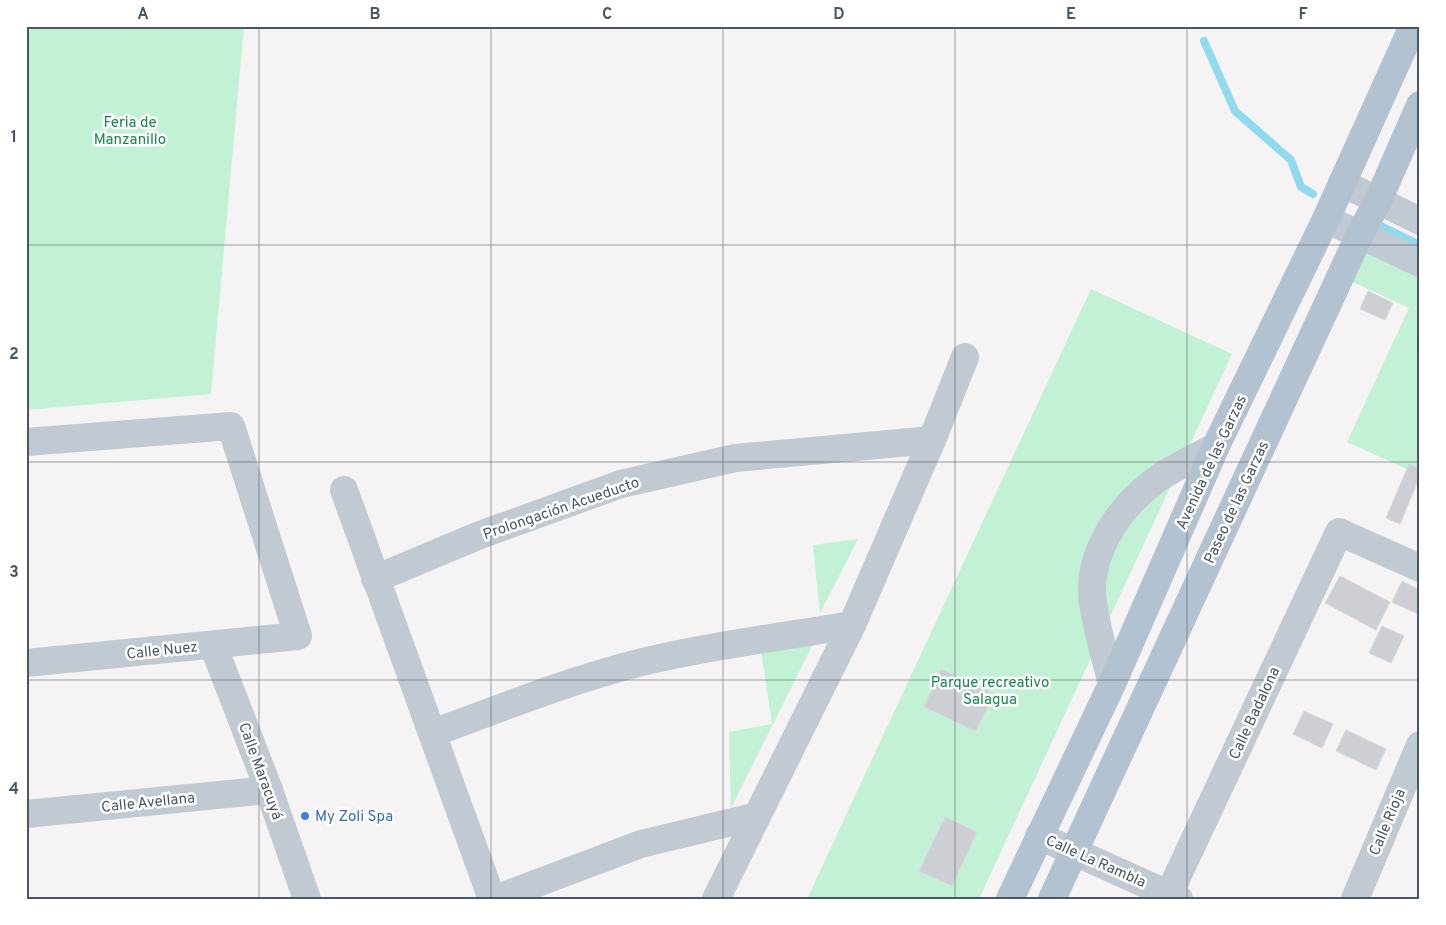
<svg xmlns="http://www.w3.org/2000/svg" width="1446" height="925" font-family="Overpass,sans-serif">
	<rect width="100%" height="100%" fill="#f5f3f3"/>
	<g fill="#c3f1d5">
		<polygon points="26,26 244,26 211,394 26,410"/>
		<polygon points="1367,250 1420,274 1420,351 1417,356 1420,358 1420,475 1347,442 1409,308 1353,282"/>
		<polygon points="1091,289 1232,354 979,899 807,899"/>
		<polygon points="858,539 820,613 813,545"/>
		<polygon points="813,644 731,808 729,732 772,724 761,650"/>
	</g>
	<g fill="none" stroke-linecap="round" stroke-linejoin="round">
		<g stroke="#90daee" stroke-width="8">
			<polyline points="1204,41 1235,111 1291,160 1301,187 1313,194"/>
			<polyline points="1381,226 1420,245"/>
		</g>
	</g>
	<g fill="#cdcfd5" stroke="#d7d9de">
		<polygon points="1368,291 1393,303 1385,320 1360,309"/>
		<polygon points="1409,464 1420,469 1420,476 1400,524 1386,518"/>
		<polygon points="1340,576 1390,602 1376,630 1325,603"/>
		<polygon points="1402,581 1420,590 1420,615 1392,602"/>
		<polygon points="1382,626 1404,636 1391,663 1369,653"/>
		<polygon points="941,669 994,694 976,731 924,707"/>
		<polygon points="1304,711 1333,724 1322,748 1293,734"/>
		<polygon points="1346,730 1386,749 1376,770 1336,751"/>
		<polygon points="945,817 977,832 952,886 919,871"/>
	</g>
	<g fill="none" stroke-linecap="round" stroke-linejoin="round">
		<g stroke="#c1cad2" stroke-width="28">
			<polyline points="1342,183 1420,221"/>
			<polyline points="1326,219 1420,263"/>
			<polyline points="26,442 231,426 298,636 26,663"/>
			<polyline points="344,490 492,899"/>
			<polyline points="375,579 480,535 621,484 735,458 932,440"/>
			<polyline points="213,645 269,790 307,899"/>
			<path d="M 1112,684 C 1105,657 1097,630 1093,603 C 1086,555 1119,507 1156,480 C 1174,467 1197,457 1216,446"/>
			<path d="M 433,733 C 501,708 568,681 638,663 C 708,646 781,637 852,625"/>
			<polyline points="26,814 269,790"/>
			<polyline points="1039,836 1179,899"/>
			<polyline points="1169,894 1339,532 1420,568"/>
			<polyline points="495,899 641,844 757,816"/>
			<polyline points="716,899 852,625 932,440 965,357"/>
			<polyline points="1355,899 1420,745"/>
		</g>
		<g stroke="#b3c2d1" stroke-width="28">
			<polyline points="1010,899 1112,684 1216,446 1326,219 1413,26"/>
			<polyline points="1052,899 1360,234 1378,201 1420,105"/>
		</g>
	</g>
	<path fill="none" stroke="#4a5661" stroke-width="1" stroke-opacity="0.55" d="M 259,26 L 259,899M 491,26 L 491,899M 723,26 L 723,899M 955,26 L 955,899M 1187,26 L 1187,899M 26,245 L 1420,245M 26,462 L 1420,462M 26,680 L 1420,680"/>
	<circle fill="#3f7fe0" stroke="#fff" stroke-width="2" cx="305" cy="816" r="5"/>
	<g text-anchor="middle" stroke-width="5" stroke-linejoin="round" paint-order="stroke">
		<g font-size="15" fill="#17864f" stroke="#fff">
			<text x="130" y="127">Feria de<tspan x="130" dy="17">Manzanillo</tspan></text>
			<text x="990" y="687">Parque recreativo<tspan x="990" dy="17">Salagua</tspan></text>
		</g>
		<g font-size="15" fill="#4a5661" stroke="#fff">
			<text transform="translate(1211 462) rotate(-65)" y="5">Avenida de las Garzas</text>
			<text transform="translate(1236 502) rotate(-65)" y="5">Paseo de las Garzas</text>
			<text transform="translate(561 508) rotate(-19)" y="5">Prolongación Acueducto</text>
			<text transform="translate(162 650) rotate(-6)" y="5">Calle Nuez</text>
			<text transform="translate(1254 713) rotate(-65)" y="5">Calle Badalona</text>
			<text transform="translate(261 771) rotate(70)" y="5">Calle Maracuyá</text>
			<text transform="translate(148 802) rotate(-6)" y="5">Calle Avellana</text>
			<text transform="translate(1387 822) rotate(-67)" y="5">Calle Rioja</text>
			<text transform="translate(1096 861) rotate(24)" y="5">Calle La Rambla</text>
		</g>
		<g font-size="15" fill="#366cbe" stroke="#fff" text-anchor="start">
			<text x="315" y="821">My Zoli Spa</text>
		</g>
	</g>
	<rect width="1446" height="925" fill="none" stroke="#ffffff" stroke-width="55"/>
	<rect x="28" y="28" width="1390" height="870" fill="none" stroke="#4a5661" stroke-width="2"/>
	<g font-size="16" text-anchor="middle" font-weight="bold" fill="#4a5661">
		<text x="143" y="19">A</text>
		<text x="375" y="19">B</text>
		<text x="607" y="19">C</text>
		<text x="839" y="19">D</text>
		<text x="1071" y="19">E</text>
		<text x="1303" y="19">F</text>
		<text x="14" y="142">1</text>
		<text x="14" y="359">2</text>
		<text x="14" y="577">3</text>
		<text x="14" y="794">4</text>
	</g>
</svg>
